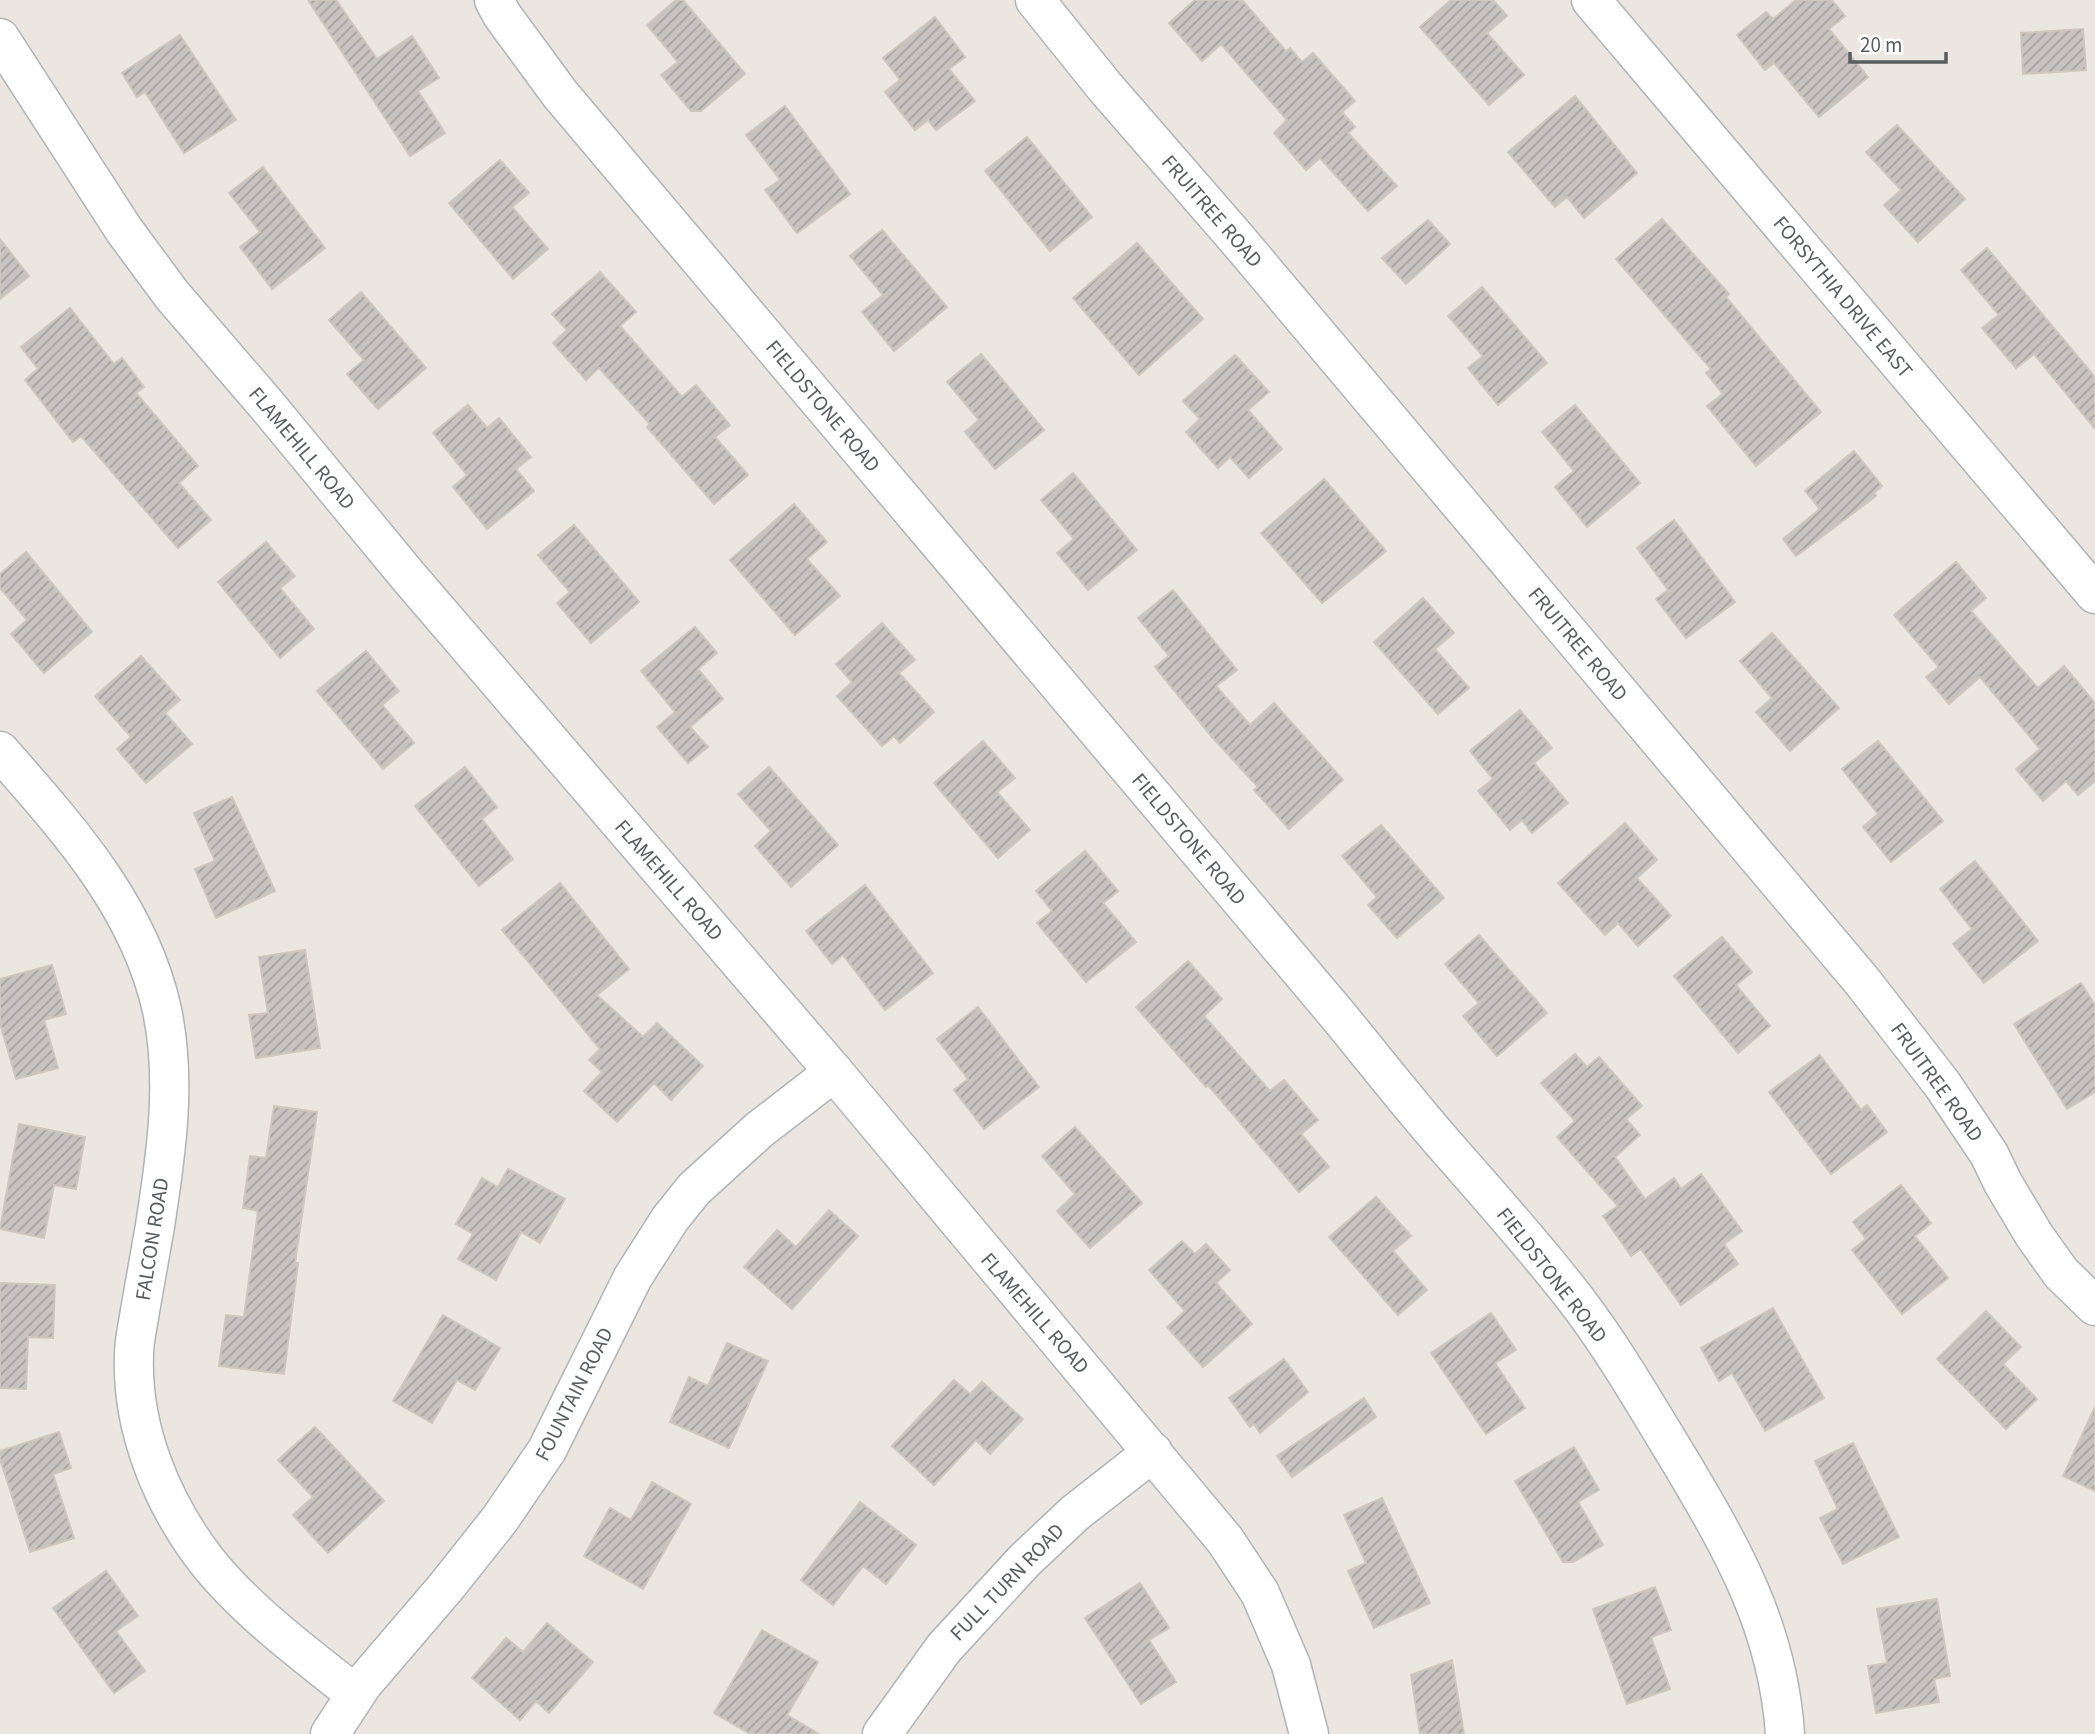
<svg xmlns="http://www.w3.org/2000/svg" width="2095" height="1734" font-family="'Source Sans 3',sans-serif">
	<defs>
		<pattern id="building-hatch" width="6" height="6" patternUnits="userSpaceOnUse" patternTransform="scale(1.75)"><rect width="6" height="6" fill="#c8c3bf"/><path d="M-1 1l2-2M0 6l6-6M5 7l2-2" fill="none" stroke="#a5a29f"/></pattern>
	</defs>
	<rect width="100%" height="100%" fill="#ebe6df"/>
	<g fill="url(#building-hatch)" stroke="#cfc7be" stroke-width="2">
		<polygon points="308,0 336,0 377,59 412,36 439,78 418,91 445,133 410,156"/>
		<polygon points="676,0 683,0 745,74 701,111 691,111 661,75 678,62 647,25"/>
		<polygon points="1195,0 1242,0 1286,51 1290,48 1302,62 1313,53 1355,101 1342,112 1355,127 1348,133 1397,186 1368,211 1320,158 1306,170 1274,133 1287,120 1221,44 1202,61 1169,23"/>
		<polygon points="1451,0 1493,0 1507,16 1487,33 1524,75 1489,105 1420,27"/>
		<polygon points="1796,0 1832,0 1845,16 1829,29 1868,77 1819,117 1774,63 1765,70 1737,35 1766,12 1773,19"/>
		<polygon points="935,17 965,57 949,69 975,101 936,130 928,120 915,130 885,92 900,80 883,58"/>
		<polygon points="2083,29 2086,70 2023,74 2021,33"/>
		<polygon points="180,35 236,120 184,153 145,92 137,97 122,73"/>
		<polygon points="1575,96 1637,173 1584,218 1567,197 1555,207 1508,152"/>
		<polygon points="785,106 850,194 797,233 765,190 780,180 746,135"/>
		<polygon points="1897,125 1965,199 1918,242 1884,205 1901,190 1866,152"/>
		<polygon points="1027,137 1092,217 1050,251 985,171"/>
		<polygon points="500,160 529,193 512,207 548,249 513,279 449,203"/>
		<polygon points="263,167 325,248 272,289 240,247 260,232 229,193"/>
		<polygon points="1662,219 1729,294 1726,297 1821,412 1756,466 1707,406 1723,394 1706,373 1711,369 1616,259"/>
		<polygon points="1428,220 1450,244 1406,284 1382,258"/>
		<polygon points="882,230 947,307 894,351 862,312 883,295 850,256"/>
		<polygon points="0,239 29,276 0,299"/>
		<polygon points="1137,243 1203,319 1139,375 1073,298"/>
		<polygon points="1987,248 2095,377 2095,429 2034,354 2016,368 1982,328 1999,315 1961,270"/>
		<polygon points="600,272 636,312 620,326 682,397 696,385 730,425 715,437 748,475 714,504 647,427 650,424 599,368 586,380 553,343 567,330 552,314"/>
		<polygon points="1482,287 1547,363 1498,405 1468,368 1483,356 1448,316"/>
		<polygon points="361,292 426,368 378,409 347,374 364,360 329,320"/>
		<polygon points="70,308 114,364 122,358 144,387 136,393 198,466 179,483 211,520 178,548 81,436 73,442 25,380 38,369 21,347"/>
		<polygon points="981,354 1044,430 995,469 965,432 979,420 947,382"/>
		<polygon points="1235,355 1269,392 1248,410 1282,449 1249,478 1230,457 1218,468 1186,432 1200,419 1183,401"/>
		<polygon points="468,405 487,428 499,418 531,457 516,469 534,491 487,529 453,487 467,475 433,433"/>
		<polygon points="1575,405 1640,483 1587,527 1555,487 1574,471 1542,432"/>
		<polygon points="1854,451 1882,486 1874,493 1876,496 1796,556 1783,539 1820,509 1805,491"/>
		<polygon points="1073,473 1137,550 1088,590 1057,553 1074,539 1041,500"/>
		<polygon points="1324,479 1386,551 1322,603 1261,533"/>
		<polygon points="794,504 827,542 807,559 840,596 795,635 730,560"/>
		<polygon points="1674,520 1735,602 1686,638 1656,599 1668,590 1637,548"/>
		<polygon points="574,525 639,602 591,643 557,603 570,592 538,555"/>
		<polygon points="266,542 295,576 280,588 314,629 280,658 218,582"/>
		<polygon points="26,552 92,632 44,673 11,634 27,620 0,588 0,574"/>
		<polygon points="1956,562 1986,598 1971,611 2038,688 2064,666 2095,703 2095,781 2078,795 2066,781 2043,801 2016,769 2040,749 1980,677 1949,704 1926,677 1939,667 1894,615"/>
		<polygon points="1173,590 1237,670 1216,686 1250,725 1274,703 1343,780 1289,829 1254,790 1258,787 1212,737 1155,667 1169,656 1138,618"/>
		<polygon points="1423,598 1454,633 1435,649 1469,688 1438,714 1374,642"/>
		<polygon points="882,623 915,660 899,673 934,712 900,743 894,736 882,746 837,696 852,682 836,664"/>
		<polygon points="695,627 717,653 698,669 723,699 690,727 708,747 688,763 657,727 675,712 641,671"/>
		<polygon points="1772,633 1839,708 1790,751 1756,712 1772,698 1740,661"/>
		<polygon points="366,651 399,691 382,705 414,743 383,769 317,691"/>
		<polygon points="141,656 180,700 165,713 192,744 146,783 117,749 131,737 95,696"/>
		<polygon points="1520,710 1552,748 1534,763 1568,803 1532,833 1522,820 1510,830 1478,791 1493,779 1470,751"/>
		<polygon points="983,741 1015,778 997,792 1030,830 998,858 934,783"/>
		<polygon points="1878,741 1943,821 1891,862 1863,827 1878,814 1842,769"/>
		<polygon points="465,767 497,807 482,819 513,859 479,886 415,806"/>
		<polygon points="769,767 838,845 791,887 755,846 771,831 738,794"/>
		<polygon points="232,797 275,891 216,918 195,869 215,861 194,813"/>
		<polygon points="1625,823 1657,860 1637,878 1671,916 1638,946 1618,923 1605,935 1558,883"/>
		<polygon points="1381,825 1444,898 1397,938 1368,905 1377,897 1342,856"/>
		<polygon points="1085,851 1118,891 1103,903 1136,942 1086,982 1037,923 1052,911 1036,891"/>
		<polygon points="1975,861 2038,941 1984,983 1953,944 1972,929 1940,889"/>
		<polygon points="560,883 629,969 597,995 643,1037 657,1023 703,1066 671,1100 654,1083 617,1122 584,1091 602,1072 589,1060 600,1049 502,930"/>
		<polygon points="865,885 933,973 885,1010 843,955 832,964 806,931"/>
		<polygon points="1479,935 1547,1013 1497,1056 1463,1016 1479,1003 1445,964"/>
		<polygon points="1722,937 1752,972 1736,985 1770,1026 1738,1053 1674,976"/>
		<polygon points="305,950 320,1048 256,1058 249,1015 268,1013 259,957"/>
		<polygon points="1188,961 1222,999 1204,1016 1270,1091 1284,1080 1318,1120 1301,1134 1329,1167 1299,1192 1208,1085 1206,1087 1136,1007"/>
		<polygon points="52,965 66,1014 44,1020 58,1068 16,1079 0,1023 0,979"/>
		<polygon points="2081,983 2095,1005 2095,1092 2067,1109 2014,1024"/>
		<polygon points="978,1007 1039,1087 984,1129 954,1090 968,1079 937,1039"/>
		<polygon points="1575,1054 1587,1067 1599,1057 1642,1106 1626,1119 1640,1135 1615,1157 1645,1199 1674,1178 1681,1189 1701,1174 1742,1231 1724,1244 1738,1264 1681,1305 1641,1249 1631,1256 1603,1216 1618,1206 1557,1137 1575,1121 1541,1083"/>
		<polygon points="1820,1055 1861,1110 1867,1105 1887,1132 1831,1174 1769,1092"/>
		<polygon points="274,1106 317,1112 295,1263 298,1263 284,1374 219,1366 226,1315 244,1317 258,1211 243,1208 250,1156 266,1158"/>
		<polygon points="19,1124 85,1137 76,1189 54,1185 44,1238 0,1229"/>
		<polygon points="1075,1127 1142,1203 1090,1248 1057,1211 1075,1194 1042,1156"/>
		<polygon points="508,1169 565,1199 540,1243 521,1232 496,1280 458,1259 473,1234 456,1224 482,1178 498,1187"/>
		<polygon points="1901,1185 1931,1223 1915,1236 1948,1278 1902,1314 1852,1250 1866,1239 1853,1222"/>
		<polygon points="1376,1197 1411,1236 1393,1251 1427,1290 1398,1315 1329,1237"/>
		<polygon points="829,1210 858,1236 792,1309 744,1267 777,1230 796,1247"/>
		<polygon points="1182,1241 1195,1254 1206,1244 1230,1270 1216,1283 1252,1324 1203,1367 1167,1327 1185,1311 1149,1270"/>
		<polygon points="0,1283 55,1285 53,1338 28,1337 26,1389 0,1388"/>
		<polygon points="1773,1308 1824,1398 1765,1431 1732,1373 1719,1381 1701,1348"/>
		<polygon points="1986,1311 2021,1347 2003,1364 2037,1399 2006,1429 1937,1359"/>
		<polygon points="1491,1313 1516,1350 1495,1363 1525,1408 1486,1434 1431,1353"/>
		<polygon points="443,1315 500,1348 475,1390 457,1380 432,1423 393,1401"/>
		<polygon points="727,1343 768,1361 729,1448 670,1422 689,1377 708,1386"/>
		<polygon points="1284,1359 1308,1392 1260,1433 1254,1424 1250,1427 1229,1398"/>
		<polygon points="954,1380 970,1394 982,1382 1023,1419 990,1454 976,1440 934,1485 892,1446"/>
		<polygon points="1364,1398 1376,1417 1292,1477 1277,1456"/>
		<polygon points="2095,1407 2095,1491 2063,1476"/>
		<polygon points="315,1427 384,1501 328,1553 293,1515 313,1497 278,1460"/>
		<polygon points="59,1432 71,1468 53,1474 74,1538 30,1552 0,1459 0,1451"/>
		<polygon points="1853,1443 1899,1537 1843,1564 1820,1518 1838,1509 1815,1461"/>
		<polygon points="1574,1447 1599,1490 1578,1502 1603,1545 1573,1562 1563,1562 1515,1481"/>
		<polygon points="652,1482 691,1504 643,1589 584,1556 610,1508 631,1520"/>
		<polygon points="1382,1498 1430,1603 1374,1628 1348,1571 1366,1563 1344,1515"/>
		<polygon points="860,1502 916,1545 886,1584 863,1566 833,1605 801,1580"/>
		<polygon points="106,1571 138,1616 116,1631 145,1671 114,1693 53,1608"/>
		<polygon points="1140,1583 1169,1628 1149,1640 1176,1682 1141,1704 1085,1618"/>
		<polygon points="1655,1587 1671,1630 1651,1637 1670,1689 1627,1704 1593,1609"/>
		<polygon points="1937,1599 1950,1676 1934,1679 1939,1702 1876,1713 1868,1666 1887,1663 1877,1609"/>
		<polygon points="547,1623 593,1662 549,1713 536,1701 520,1720 472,1678 506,1638 523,1652"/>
		<polygon points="762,1630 818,1662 787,1715 819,1734 750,1734 714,1713"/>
		<polygon points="1452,1660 1464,1734 1420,1734 1411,1675"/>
	</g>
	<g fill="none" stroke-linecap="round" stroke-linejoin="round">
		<defs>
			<g id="minor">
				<path d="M 494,0 L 502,15 L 560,94 L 1336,1013 C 1374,1059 1411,1107 1451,1152 C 1494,1201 1537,1249 1577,1301 C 1615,1351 1647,1407 1680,1461 C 1733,1550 1778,1628 1785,1734"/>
				<polyline points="1035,0 1105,87 1237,239 1862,981 1942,1084 1989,1154 2003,1183 2034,1235 2061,1273 2095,1306"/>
				<polyline points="1591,0 2095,594"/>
				<polyline points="0,38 124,230 172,295 265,403 408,576 834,1072 1225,1540 1260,1593 1291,1665 1309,1734"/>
				<path d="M 0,751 C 68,829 139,906 162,1010 C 177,1082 166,1155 155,1226 C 150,1254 145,1283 140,1311 C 138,1325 134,1340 134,1354 C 131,1428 162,1503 206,1560 C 245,1610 306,1655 355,1694"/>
				<polyline points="330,1734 362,1685 446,1587 500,1519 547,1450 633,1277 670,1219 694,1189 759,1130 834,1072"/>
				<polyline points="882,1734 944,1648 1025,1560 1075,1513 1153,1452"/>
			</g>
		</defs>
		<use href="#minor" stroke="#b0b4b7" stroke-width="41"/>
		<use href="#minor" stroke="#fff" stroke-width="38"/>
	</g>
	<g text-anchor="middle" stroke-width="5" stroke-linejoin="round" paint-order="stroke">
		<g font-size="21" fill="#585d60" stroke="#fff">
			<text transform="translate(1212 211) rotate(49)" y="7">FRUITREE ROAD</text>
			<text transform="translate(1843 297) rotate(50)" y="7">FORSYTHIA DRIVE EAST</text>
			<text transform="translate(823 406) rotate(50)" y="7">FIELDSTONE ROAD</text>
			<text transform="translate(302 448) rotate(50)" y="7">FLAMEHILL ROAD</text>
			<text transform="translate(1578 644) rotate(50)" y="7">FRUITREE ROAD</text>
			<text transform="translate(1189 839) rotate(50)" y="7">FIELDSTONE ROAD</text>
			<text transform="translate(669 880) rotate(49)" y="7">FLAMEHILL ROAD</text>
			<text transform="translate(1937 1082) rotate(54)" y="7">FRUITREE ROAD</text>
			<text transform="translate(152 1239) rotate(-81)" y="7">FALCON ROAD</text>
			<text transform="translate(1552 1275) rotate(52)" y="7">FIELDSTONE ROAD</text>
			<text transform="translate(1035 1313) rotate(49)" y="7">FLAMEHILL ROAD</text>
			<text transform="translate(574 1394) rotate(-63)" y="7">FOUNTAIN ROAD</text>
			<text transform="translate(1007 1582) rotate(-46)" y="7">FULL TURN ROAD</text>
		</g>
	</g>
	<path d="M1850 52v10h96v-10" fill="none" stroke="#585d60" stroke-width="3.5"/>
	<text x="1860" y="52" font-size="21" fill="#585d60" stroke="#ffffff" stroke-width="5" paint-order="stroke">20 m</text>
</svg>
